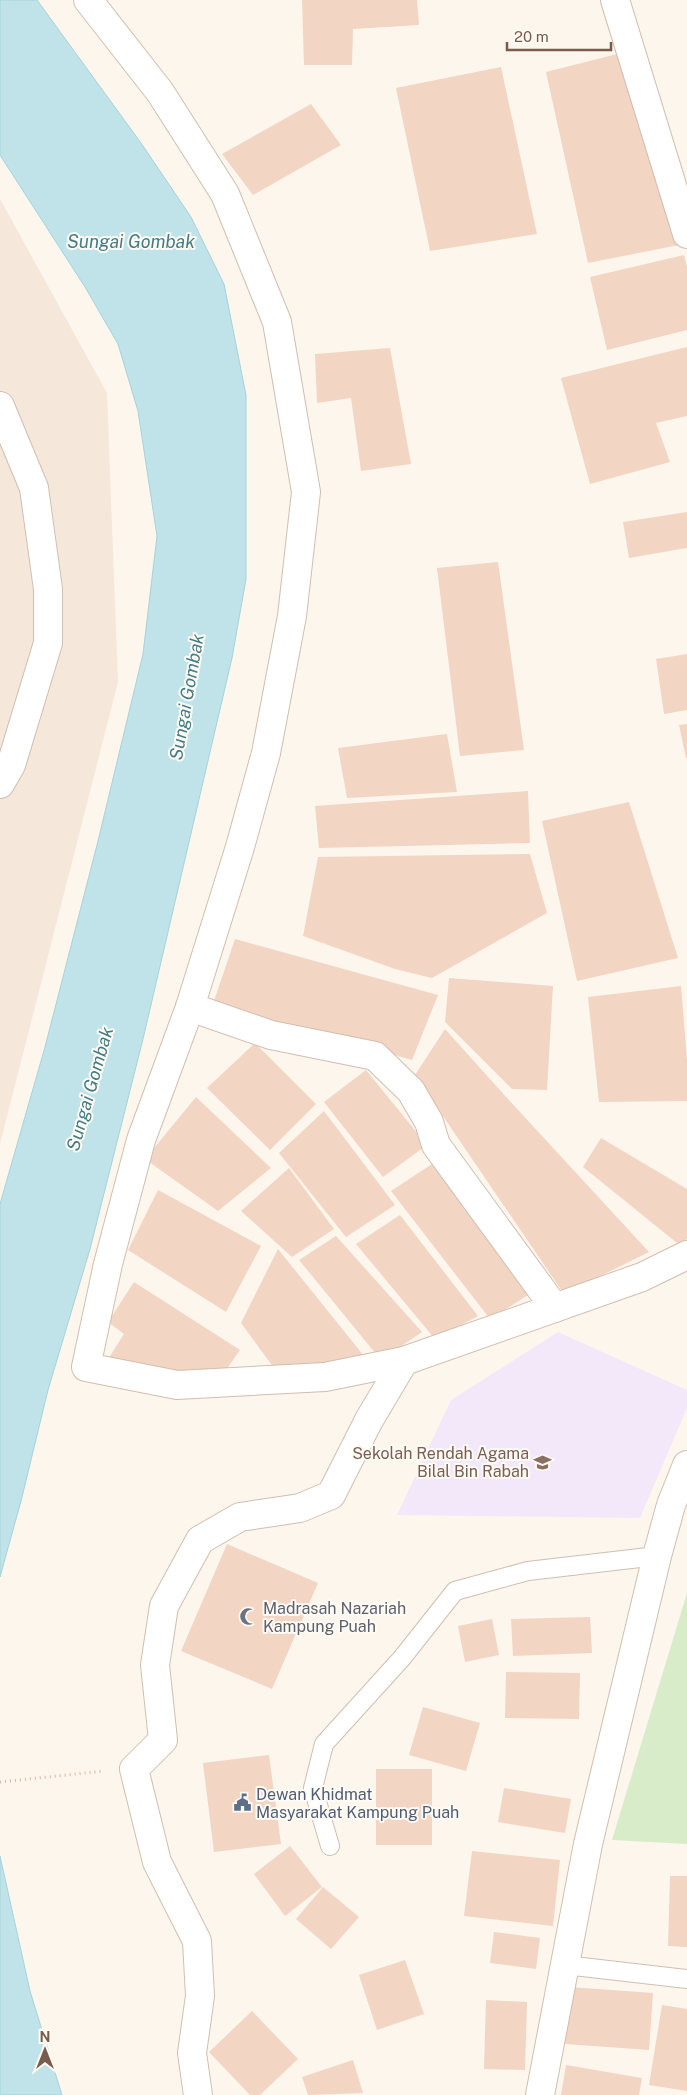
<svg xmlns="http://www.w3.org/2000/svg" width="687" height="2095" font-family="'Public Sans',sans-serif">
	<rect width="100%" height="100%" fill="#fdf6ec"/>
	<polygon fill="#f5e8da" points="0,199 107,393 118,682 0,1144"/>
	<polygon fill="#f3e8fa" points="558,1332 687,1390 687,1408 640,1518 397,1515 451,1400"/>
	<polygon fill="#d8ecc9" points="687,1593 687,1844 612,1840"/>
	<g fill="#bfe3e8" stroke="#a5d3da">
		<polygon points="0,0 37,0 141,143 191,217 224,284 246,395 246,579 232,658 143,1039 90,1249 48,1390 21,1501 0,1577 0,1204 45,1047 98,841 143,654 157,536 138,411 118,344 85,287 0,155"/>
		<polygon points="0,1856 30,1991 62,2095 0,2095"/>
	</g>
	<g fill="#f3d5c3">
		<polygon points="302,0 417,0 419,25 353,29 352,65 304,65"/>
		<polygon points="625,52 684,244 588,263 546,72"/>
		<polygon points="501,67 537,234 430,251 396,88"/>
		<polygon points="311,104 341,145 253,195 222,154"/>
		<polygon points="684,255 687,267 687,330 607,350 590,277"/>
		<polygon points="687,347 687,416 656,423 670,462 590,484 561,378"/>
		<polygon points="390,348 411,464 361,471 351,398 317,403 315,354"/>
		<polygon points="687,512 687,548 629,558 623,522"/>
		<polygon points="498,562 524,750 460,756 437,568"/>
		<polygon points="687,654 687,710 664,714 656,659"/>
		<polygon points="687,724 687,758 686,758 679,725"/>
		<polygon points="447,734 457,792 347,798 338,748"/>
		<polygon points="528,791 530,843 319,848 315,806"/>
		<polygon points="629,802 678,958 577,981 542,821"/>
		<polygon points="530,854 547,913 432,978 395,969 303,936 318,857"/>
		<polygon points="235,939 438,995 412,1060 213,1004"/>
		<polygon points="449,978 553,986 547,1090 512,1089 445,1022"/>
		<polygon points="681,986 687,1060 687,1101 599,1102 588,997"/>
		<polygon points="445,1029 508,1099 649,1252 564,1294 415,1075"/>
		<polygon points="255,1043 316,1104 270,1150 207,1088"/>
		<polygon points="366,1070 427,1145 383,1177 324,1102"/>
		<polygon points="196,1097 271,1168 218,1211 145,1159"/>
		<polygon points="324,1111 395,1205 346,1237 279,1153"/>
		<polygon points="601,1138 687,1189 687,1238 682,1247 583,1167"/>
		<polygon points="438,1160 533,1292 490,1319 391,1191"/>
		<polygon points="289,1168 334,1229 292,1257 241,1211"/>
		<polygon points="158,1190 261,1246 226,1312 128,1250"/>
		<polygon points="400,1215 478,1316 435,1339 356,1244"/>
		<polygon points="336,1236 422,1332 381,1360 299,1260"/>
		<polygon points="278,1249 368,1361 277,1372 241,1323"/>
		<polygon points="134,1282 240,1350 224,1373 179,1376 107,1361 124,1334 108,1322"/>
		<polygon points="227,1544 318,1583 272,1689 181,1651"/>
		<polygon points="590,1617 592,1653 513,1656 511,1619"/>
		<polygon points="492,1619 499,1655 465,1662 458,1626"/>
		<polygon points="506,1672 580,1673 579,1719 505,1718"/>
		<polygon points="423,1707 480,1723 466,1771 409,1755"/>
		<polygon points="269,1755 281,1844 214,1852 203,1763"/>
		<rect x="376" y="1769" width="56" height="76"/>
		<polygon points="504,1788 571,1799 565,1833 498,1822"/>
		<polygon points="290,1846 322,1887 285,1916 254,1874"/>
		<polygon points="472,1851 560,1860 553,1926 464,1916"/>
		<polygon points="670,1876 687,1876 687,1947 668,1946"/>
		<polygon points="323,1887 359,1917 331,1949 296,1919"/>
		<polygon points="494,1932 540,1938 536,1969 490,1963"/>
		<polygon points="405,1960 424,2014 377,2030 359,1975"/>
		<polygon points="569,1987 653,1993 649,2050 565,2044"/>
		<polygon points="486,2000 527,2002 525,2070 484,2069"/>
		<polygon points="662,2005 687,2009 687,2091 649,2085"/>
		<polygon points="252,2011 298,2059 260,2095 250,2095 209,2052"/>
		<polygon points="353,2060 363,2093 308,2095 302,2077"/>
		<polygon points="566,2065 642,2078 639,2095 561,2095"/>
	</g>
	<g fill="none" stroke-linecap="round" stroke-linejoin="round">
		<defs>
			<g id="lane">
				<polyline points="330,1846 313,1788 324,1744 402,1658 455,1591 528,1571 657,1556"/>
				<polyline points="565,1965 687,1979"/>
			</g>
			<g id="street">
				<polyline points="88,0 160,92 225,194 277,322 306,492 292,616 266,753 240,847 190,1007 141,1140 108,1264 86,1367 177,1385 325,1377 404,1361 642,1277 687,1255"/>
				<polyline points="615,0 687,234"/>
				<polyline points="0,406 34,488 48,589 48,643 11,765 0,784"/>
				<polyline points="190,1007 271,1035 375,1056 411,1091 429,1122 436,1145 555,1308"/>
				<polyline points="198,2095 192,2053 200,1996 197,1941 157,1862 134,1769 163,1740 155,1665 164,1606 200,1540 240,1517 300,1508 331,1495 369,1420 404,1361"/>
				<polyline points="540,2095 588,1844 657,1556 671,1505 687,1465"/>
			</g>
		</defs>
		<use href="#lane" stroke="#d1beb0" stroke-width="20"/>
		<use href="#street" stroke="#d1beb0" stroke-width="30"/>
		<polyline stroke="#d9b8a5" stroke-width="3" stroke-dasharray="1 4" stroke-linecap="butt" points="0,1782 104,1771"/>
		<use href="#lane" stroke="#fff" stroke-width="18"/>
		<use href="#street" stroke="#fff" stroke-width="28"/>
	</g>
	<defs>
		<symbol id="school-bare" viewBox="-9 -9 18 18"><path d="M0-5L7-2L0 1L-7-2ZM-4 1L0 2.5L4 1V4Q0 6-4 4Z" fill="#8d6e63" stroke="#fffaf3" stroke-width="2.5" paint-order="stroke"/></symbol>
		<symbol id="mosque-bare" viewBox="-9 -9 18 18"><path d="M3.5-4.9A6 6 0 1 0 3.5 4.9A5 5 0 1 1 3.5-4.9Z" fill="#6b7280" stroke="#fffaf3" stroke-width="2.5" paint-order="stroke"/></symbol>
		<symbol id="civic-bare" viewBox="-9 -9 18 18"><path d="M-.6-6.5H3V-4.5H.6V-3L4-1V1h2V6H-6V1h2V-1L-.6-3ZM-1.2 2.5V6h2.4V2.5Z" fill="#5c6f8a" stroke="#fffaf3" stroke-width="2.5" paint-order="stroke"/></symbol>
	</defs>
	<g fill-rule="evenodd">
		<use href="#school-bare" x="530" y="1450" width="25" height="25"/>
		<use href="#mosque-bare" x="236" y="1604" width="25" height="25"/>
		<use href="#civic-bare" x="230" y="1790" width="25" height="25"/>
	</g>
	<g text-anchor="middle" stroke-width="4" stroke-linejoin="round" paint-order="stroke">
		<g font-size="16" fill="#785e54" stroke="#fffaf3" text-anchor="end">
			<text x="529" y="1459">Sekolah Rendah Agama<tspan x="529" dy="18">Bilal Bin Rabah</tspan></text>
		</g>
		<g font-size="16" fill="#5b616d" stroke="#fffaf3" text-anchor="start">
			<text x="263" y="1614">Madrasah Nazariah<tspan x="263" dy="18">Kampung Puah</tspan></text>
		</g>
		<g font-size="16" fill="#4e5e75" stroke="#fffaf3" text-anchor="start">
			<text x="256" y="1800">Dewan Khidmat<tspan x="256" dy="18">Masyarakat Kampung Puah</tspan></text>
		</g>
		<g font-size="18" font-style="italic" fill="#437c86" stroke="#fffaf3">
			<text x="131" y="248">Sungai Gombak</text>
			<text transform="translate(187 697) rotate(-80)" y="6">Sungai Gombak</text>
			<text transform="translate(90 1089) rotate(-74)" y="6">Sungai Gombak</text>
		</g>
	</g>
	<g transform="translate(45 2050)" stroke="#fffaf3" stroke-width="4" paint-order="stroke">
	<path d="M0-4L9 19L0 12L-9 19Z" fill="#7a5c4d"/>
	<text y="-8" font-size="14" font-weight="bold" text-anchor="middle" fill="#7a5c4d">N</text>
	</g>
	<path d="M507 42v8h104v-8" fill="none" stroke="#7a5c4d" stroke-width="2.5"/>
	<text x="514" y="42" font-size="15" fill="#7a5c4d" stroke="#fffaf3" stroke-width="4" paint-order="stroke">20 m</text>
</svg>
